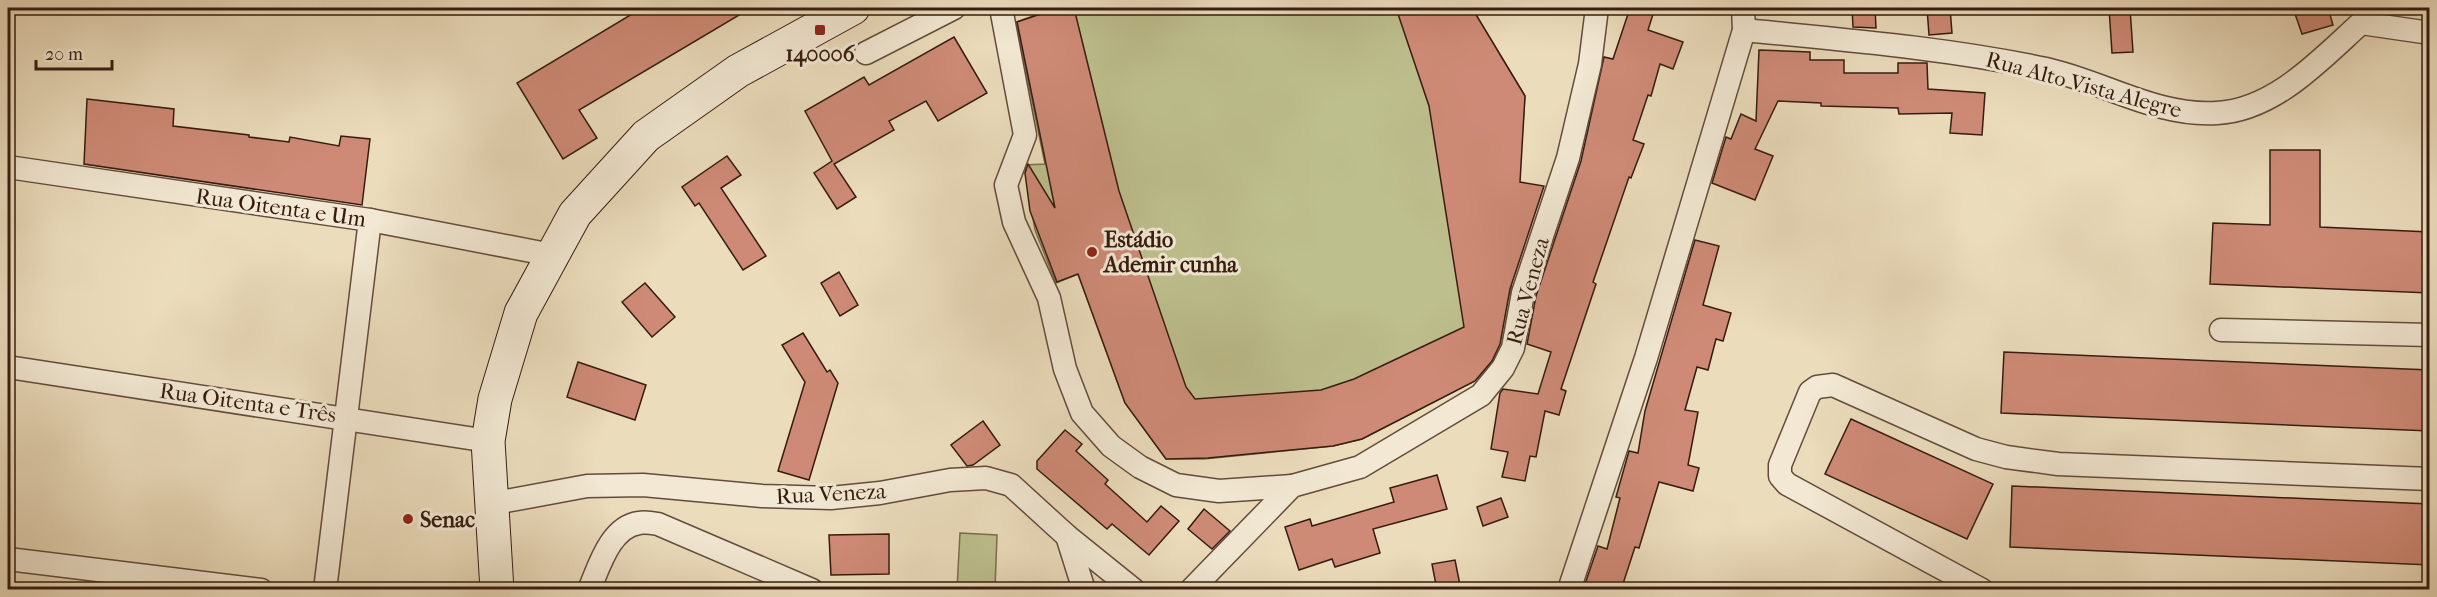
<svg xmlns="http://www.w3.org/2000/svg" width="2437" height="597" font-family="'IM FELL French Canon',serif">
	<rect width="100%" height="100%" fill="#ebdcbc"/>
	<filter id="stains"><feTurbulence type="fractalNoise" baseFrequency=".00333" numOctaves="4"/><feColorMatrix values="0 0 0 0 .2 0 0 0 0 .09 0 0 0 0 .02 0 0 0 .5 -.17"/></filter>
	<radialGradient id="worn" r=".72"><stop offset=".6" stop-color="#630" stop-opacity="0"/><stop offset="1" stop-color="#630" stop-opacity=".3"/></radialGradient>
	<g fill="#bdbf8d" stroke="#7a6e4e" stroke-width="1.5">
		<polygon points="1032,8 1472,8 1525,96 1507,346 1475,381 1362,439 1333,446 1204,459 1166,459 1125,403 1078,274 1056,283 1035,230 1024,165 1045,164 1016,22 1033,16"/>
		<polygon points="960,533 997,535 995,589 957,589"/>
	</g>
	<g fill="#ce8a76" stroke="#361c10" stroke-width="1.5">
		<polygon points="642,8 751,8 579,110 597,138 563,159 517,83"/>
		<polygon points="1058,8 1074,8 1119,191 1186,387 1195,399 1321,390 1354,379 1464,327 1429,106 1396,8 1472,8 1525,96 1520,182 1544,186 1510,289 1500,344 1492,361 1475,381 1362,439 1333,446 1208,458 1166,459 1125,403 1078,274 1057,282 1030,211 1025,173 1028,164 1055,208 1017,22"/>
		<polygon points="1630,8 1655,8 1648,30 1683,42 1673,69 1660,64 1651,96 1648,95 1633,140 1644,144 1631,178 1629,177 1593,282 1596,284 1561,389 1566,391 1559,415 1545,411 1536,457 1530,456 1525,481 1502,477 1508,452 1491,449 1500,393 1503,389 1538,394 1551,352 1527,344 1536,296 1581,161 1604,57 1613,59"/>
		<polygon points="1852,8 1875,8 1876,28 1853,27"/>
		<polygon points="1927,8 1950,8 1952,33 1929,35"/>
		<polygon points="2109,8 2130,8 2133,52 2112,53"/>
		<polygon points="2293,8 2328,8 2333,25 2302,34"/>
		<polygon points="954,37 987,93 938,121 926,101 889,121 894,130 834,164 856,197 837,209 814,173 832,161 805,111 864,77 869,85"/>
		<polygon points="1759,50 1810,52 1810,60 1844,60 1844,73 1898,73 1898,63 1927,63 1928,89 1985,93 1982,135 1950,133 1952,113 1899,114 1898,108 1821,106 1821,103 1778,101 1755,149 1773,156 1755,200 1712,183 1726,137 1731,139 1741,114 1756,121"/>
		<polygon points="87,99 174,109 173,126 249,135 249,137 289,142 290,137 339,146 341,136 370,139 362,205 84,164"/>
		<polygon points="2270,150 2320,150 2320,227 2430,232 2430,293 2210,284 2213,223 2270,225"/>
		<polygon points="727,156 741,175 721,188 766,256 743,270 699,203 695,206 682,187"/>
		<polygon points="1695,240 1719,246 1703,305 1731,313 1723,341 1716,339 1708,370 1697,367 1685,410 1698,412 1688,465 1699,468 1693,491 1659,482 1639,548 1635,547 1621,590 1583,590 1598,546 1607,549 1620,498 1616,497 1629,451 1638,453 1645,411"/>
		<polygon points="839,272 858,305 840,316 821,283"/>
		<polygon points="645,283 675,317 652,337 622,302"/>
		<polygon points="803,333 827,372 830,370 838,383 809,480 778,471 805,382 782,345"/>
		<polygon points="2004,352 2430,370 2430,431 2001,413"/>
		<polygon points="578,362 646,385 635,420 567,397"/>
		<polygon points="1851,419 1993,484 1967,539 1825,474"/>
		<polygon points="983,421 1000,445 973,465 967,466 951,445"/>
		<polygon points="1065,430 1082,444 1076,451 1108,480 1105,484 1147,522 1161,506 1179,521 1149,555 1112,524 1107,529 1037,469 1037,461"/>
		<polygon points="1437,475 1447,509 1373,529 1380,553 1335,567 1332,559 1299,570 1285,527 1310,519 1312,526 1394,502 1390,488"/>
		<polygon points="2012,486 2430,504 2430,565 2010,547"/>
		<polygon points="1501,498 1508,517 1483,526 1477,507"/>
		<polygon points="1204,509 1230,531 1212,549 1188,529"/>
		<polygon points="889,534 889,574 831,575 829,535"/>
		<polygon points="1455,560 1461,590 1437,590 1432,564"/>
	</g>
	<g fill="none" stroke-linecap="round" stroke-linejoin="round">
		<defs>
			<g id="minor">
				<polyline points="1001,8 1025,135 1006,185 1014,222 1049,298 1065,369 1082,413 1111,446 1140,467 1176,485 1219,491 1292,486"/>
				<polyline points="2361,23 2430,33"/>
				<path d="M 1744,30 C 1845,40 1946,48 2046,69 C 2104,82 2157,117 2217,113 C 2275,110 2321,59 2361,23"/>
				<polyline points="866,53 954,8"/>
				<polyline points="8,167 370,220 552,255"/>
				<polyline points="2221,330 2430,335"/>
				<polyline points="8,367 488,441"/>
				<polyline points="490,504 587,486 643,485 762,496 831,498 880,493 950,480 986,478 1011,485 1067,536 1134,590"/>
				<polyline points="1067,536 1084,590"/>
				<polyline points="8,559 261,590"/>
				<polyline points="325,590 370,220"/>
				<path d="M 589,590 C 599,567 610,527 639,523 C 644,522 652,523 658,524 L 812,590"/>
				<polyline points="1191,590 1292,486 1360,467 1481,395 1503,368 1513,348 1523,293 1568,158 1590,64 1597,8"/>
				<polyline points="1569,590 1646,358 1744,30 1743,8"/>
				<polyline points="1982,590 1787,484 1780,476 1780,465 1810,392 1817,387 1833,385 1976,449 2006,457 2058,464 2430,479"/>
			</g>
			<polyline id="secondary" points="497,590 488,441 495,399 521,313 575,214 646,136 738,71 853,8"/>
		</defs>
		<use href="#minor" stroke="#634c3b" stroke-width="25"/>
		<use href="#secondary" stroke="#361c10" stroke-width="35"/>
		<use href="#minor" stroke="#f2e8d3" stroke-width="22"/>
		<use href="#secondary" stroke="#f2e8d3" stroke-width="33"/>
	</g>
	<g fill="#8f2418" stroke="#f2e8d3" stroke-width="2">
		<rect x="814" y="24" width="12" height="12" rx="3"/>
		<circle cx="1092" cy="252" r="6"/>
		<circle cx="408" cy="519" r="6"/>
	</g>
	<g text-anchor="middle" stroke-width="6" stroke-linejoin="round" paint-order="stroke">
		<g font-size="22" font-weight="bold" fill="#361c10" stroke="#f2e8d3" text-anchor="start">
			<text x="820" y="61" text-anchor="middle">140006</text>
			<text x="1104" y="247">Estádio<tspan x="1104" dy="25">Ademir cunha</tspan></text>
			<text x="420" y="527">Senac</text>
		</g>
		<g font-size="22" fill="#361c10" stroke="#f2e8d3">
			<text transform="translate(2084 84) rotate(15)" y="8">Rua Alto Vista Alegre</text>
			<text transform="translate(281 207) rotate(8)" y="8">Rua Oitenta e Um</text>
			<text transform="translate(1527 291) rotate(-75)" y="8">Rua Veneza</text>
			<text transform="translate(248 402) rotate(8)" y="8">Rua Oitenta e Três</text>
			<text transform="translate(831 493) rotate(-3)" y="8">Rua Veneza</text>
		</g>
	</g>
	<rect width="2437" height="597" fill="none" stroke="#ebdcbc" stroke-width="30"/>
	<rect x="9" y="9" width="2419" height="579" fill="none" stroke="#361c10" stroke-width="3"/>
	<rect x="15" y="15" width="2407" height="567" fill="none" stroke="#361c10" stroke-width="1.5"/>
	<path d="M36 60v9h76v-9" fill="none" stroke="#361c10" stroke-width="3"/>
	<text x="45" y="60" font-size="18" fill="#361c10" stroke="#f2e8d3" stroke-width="4.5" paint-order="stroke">20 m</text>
	<rect width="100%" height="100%" filter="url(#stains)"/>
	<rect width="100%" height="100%" fill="url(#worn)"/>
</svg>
